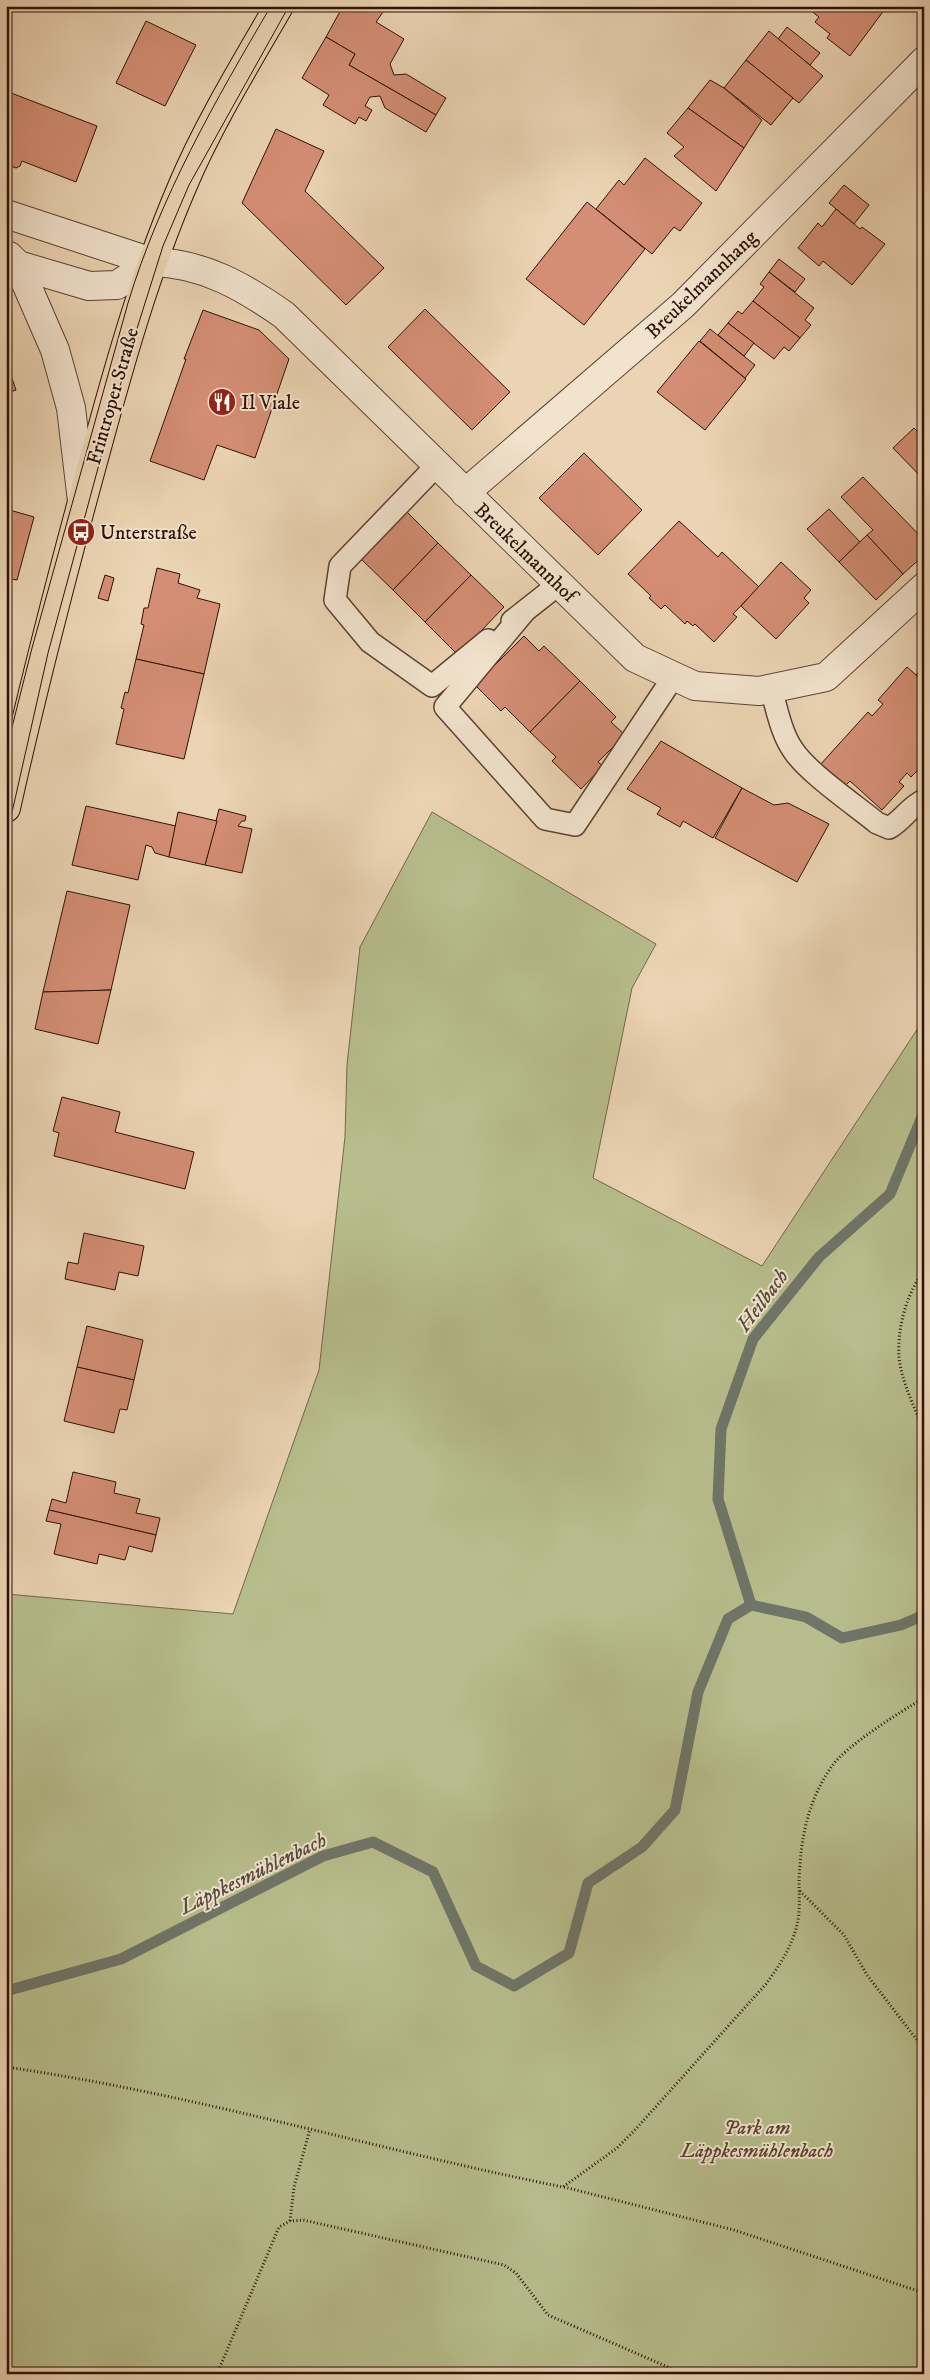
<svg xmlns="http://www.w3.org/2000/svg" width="930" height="2380" font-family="'IM FELL DW Pica',serif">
	<rect width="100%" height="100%" fill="#ebd4b3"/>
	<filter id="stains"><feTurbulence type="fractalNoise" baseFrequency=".004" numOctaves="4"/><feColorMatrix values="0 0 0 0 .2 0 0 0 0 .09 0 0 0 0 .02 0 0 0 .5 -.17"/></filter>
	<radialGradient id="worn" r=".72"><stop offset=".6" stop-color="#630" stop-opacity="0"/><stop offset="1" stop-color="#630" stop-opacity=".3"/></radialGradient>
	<polygon fill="#b7bd8c" stroke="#736749" points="432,812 656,944 632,988 593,1178 762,1266 924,1019 924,2374 6,2374 6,1594 233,1614 319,1370 345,1137 347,1065 360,947"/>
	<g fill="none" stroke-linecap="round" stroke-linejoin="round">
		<g stroke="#6f7568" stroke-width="11">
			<polyline points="751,1605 718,1499 721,1429 753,1339 819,1257 890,1194 924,1112"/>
			<polyline points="6,1991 121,1959 323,1856 373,1842 433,1872 476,1966 514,1986 569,1953 588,1883 642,1847 675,1810 698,1692 728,1619 751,1605 806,1617 842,1638 901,1625 924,1615"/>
		</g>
	</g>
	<g fill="#d48e75" stroke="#2f1106">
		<polygon points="343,6 372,6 383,12 376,22 404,39 390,64 394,75 406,74 446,98 436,115 349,65 355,54 326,37"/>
		<polygon points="881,6 885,9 850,56 827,38 830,34 815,22 819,17 806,7"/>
		<polygon points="146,21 196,45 165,106 116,83"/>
		<polygon points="787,27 820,53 810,65 778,39"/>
		<polygon points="769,31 823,76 799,103 746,60"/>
		<polygon points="326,37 355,54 349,65 436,115 426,132 385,108 380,96 370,97 365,106 372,110 366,121 359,117 355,124 323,105 329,95 302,78"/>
		<polygon points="746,60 793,98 771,125 724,88"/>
		<polygon points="710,80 724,88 762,120 744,148 688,108"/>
		<polygon points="6,91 97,126 76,182 22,161 20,166 16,168 6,164"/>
		<polygon points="688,108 744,148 716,191 674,156 684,147 667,133"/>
		<polygon points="276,129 324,151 305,191 384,268 346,305 242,203"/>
		<polygon points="645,158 702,203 680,231 674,227 652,254 596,209 619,180 624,185"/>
		<polygon points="844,185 869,205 854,224 829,203"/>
		<polygon points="587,202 645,249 584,325 526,279"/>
		<polygon points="836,209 860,229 862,227 885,244 852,285 823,261 819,266 798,248 818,223 822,227"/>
		<polygon points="779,259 805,279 795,292 769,272"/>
		<polygon points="769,272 814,308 805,320 811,325 800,338 753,301 764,287 760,284"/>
		<polygon points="753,301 800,338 789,351 784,347 774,359 728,323 738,311 742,314"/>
		<polygon points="425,309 510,392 472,430 388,347"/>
		<polygon points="203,310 259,330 289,359 255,458 217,445 204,480 150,461 186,359 184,359"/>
		<polygon points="728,323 754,343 744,356 718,335"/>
		<polygon points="710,329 755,365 745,378 700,341"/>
		<polygon points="699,341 746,379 705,430 657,392"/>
		<polygon points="6,361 16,390 6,393"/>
		<polygon points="914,428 924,438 924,480 893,448"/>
		<polygon points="584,453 642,510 598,555 539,498"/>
		<polygon points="863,477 924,540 924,555 903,574 867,535 873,530 841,497"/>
		<polygon points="6,509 34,517 17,580 6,578"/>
		<polygon points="829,509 860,542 839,562 807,529"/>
		<polygon points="406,511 438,543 393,590 360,558"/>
		<polygon points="679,521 718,557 722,552 759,587 733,614 737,617 714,642 695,624 693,626 687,621 685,624 665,605 661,609 649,598 651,596 628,574"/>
		<polygon points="867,535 903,574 876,600 839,562"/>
		<polygon points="438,543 471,575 425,622 393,590"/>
		<polygon points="781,562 811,590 804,598 809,603 776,639 741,606"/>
		<polygon points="157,568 180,574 178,583 200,590 197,598 220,604 204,674 136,659 144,625 141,624 144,608 148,608"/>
		<polygon points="105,575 114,578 108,601 98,598"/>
		<polygon points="471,575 504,607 458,655 425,622"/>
		<polygon points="6,601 11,602 6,625"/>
		<polygon points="524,636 539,651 544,646 580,681 530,732 505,707 501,711 475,685"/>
		<polygon points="136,659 204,674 184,759 116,744 124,709 121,708 125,692 128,693"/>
		<polygon points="924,666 924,682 916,675"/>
		<polygon points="907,667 924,682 924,764 911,777 907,773 899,782 904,786 882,810 850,781 844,787 820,765 868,712 872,716 883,704 878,700"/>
		<polygon points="580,681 616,717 611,722 625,735 598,762 603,766 581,789 552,761 556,757 530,732"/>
		<polygon points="661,741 742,788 713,838 683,821 680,827 657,814 661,808 627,789"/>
		<polygon points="742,788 774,805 788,803 829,824 797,882 715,838"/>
		<polygon points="86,806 176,826 169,857 155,853 152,847 146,845 138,880 72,865"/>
		<polygon points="219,809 246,816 245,821 242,821 238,826 252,829 242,873 205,865"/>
		<polygon points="178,812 217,821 205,865 169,857"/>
		<polygon points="67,891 130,905 111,990 43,992"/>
		<polygon points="111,990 98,1044 35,1029 43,992"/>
		<polygon points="62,1097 120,1112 115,1132 194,1152 185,1189 54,1156 59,1133 53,1131"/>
		<polygon points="84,1233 144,1246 138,1276 119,1272 115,1290 65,1279 68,1262 78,1264"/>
		<polygon points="87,1326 143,1340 134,1380 77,1367"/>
		<polygon points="77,1367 134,1380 127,1410 120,1409 114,1433 64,1421"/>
		<polygon points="73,1472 116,1482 114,1493 140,1499 136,1513 160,1518 156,1535 49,1510 52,1499 66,1503"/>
		<polygon points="49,1510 156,1535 152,1552 129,1546 125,1560 99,1554 97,1564 54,1554 61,1524 46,1521"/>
	</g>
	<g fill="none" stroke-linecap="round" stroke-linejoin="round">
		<defs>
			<g id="service">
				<polyline points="437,465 340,566 335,600 370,642 432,686 488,640"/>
				<polyline points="524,612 445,707 545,819 575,825 674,676"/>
				<polyline points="512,621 559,584"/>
				<path d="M 771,689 C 777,709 781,733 793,750 C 807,772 855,805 877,823 L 889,828 C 903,820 909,807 924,800"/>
			</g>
			<g id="minor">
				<path d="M 152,262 C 203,263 244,287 284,315 L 635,658 L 695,686 L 759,691 L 826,677 L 924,587"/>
				<polyline points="465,493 683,305 924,61"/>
			</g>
			<g id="tertiary">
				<polyline points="6,214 152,262"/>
				<polyline points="9,256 18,265 89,286 117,285 152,262"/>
				<polyline points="18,265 55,350 71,408 82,501"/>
			</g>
			<path id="primary" d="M 6,808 C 33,687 64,567 97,447 C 121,359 146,271 182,187 C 207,127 246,63 279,6"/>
		</defs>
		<use href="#service" stroke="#5e4231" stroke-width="24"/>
		<use href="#minor" stroke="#5e4231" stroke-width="30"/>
		<use href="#tertiary" stroke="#5e4231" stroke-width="30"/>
		<use href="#primary" stroke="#2f1106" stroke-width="30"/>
		<g stroke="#2f1106" stroke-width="3" stroke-dasharray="1 2.5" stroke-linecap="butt">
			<path d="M 924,1271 C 906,1294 897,1329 899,1358 C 902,1383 915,1408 924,1431"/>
			<polyline points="800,1891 844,1935 867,1975 924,2049"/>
			<path d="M 6,2067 C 195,2094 377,2150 563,2187 L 617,2148 L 634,2131 L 766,1984 C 782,1962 797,1939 799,1912 C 800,1896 798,1881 800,1866 C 802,1830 811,1796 832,1766 C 847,1745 900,1712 924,1698"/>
			<polyline points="564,2187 734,2230 924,2293"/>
			<polyline points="290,2221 294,2187 310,2129"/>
			<polyline points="217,2374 279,2227 290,2221 303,2220 504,2265 516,2273 548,2315 684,2374"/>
		</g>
		<use href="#service" stroke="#f2e3ce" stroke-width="21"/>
		<use href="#minor" stroke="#f2e3ce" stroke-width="28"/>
		<use href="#tertiary" stroke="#f2e3ce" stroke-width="28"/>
		<use href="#primary" stroke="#ebd4b3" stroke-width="28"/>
		<g stroke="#2f1106" stroke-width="1">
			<path d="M 6,751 L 32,648 L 128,303 C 160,197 215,101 271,6"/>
			<polyline points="6,839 48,653 128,357 163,246 189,185 289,6"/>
		</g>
	</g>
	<defs>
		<symbol id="restaurant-disc" viewBox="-11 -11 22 22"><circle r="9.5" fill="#8f2418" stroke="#f2e3ce"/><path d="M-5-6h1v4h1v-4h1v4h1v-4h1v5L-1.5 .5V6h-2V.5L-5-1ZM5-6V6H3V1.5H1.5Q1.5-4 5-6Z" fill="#fff"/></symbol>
		<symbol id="bus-disc" viewBox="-11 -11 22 22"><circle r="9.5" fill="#8f2418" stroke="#f2e3ce"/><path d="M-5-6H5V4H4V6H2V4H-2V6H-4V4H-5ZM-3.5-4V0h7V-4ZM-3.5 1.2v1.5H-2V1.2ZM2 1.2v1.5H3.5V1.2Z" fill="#fff"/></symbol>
	</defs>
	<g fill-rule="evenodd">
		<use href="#restaurant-disc" x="206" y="386" width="32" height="32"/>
		<use href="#bus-disc" x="65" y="516" width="32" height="32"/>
	</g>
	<g text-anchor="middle" stroke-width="4" stroke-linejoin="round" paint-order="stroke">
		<g font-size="20" fill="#2f1106" stroke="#f2e3ce">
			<text transform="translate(701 284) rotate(-44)" y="7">Breukelmannhang</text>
			<text transform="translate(112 396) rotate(-74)" y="7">Frintroper Straße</text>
			<text transform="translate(526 552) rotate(44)" y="7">Breukelmannhof</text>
		</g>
		<g font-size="20" fill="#2f1106" stroke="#f2e3ce" text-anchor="start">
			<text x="241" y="409">Il Viale</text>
			<text x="100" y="539">Unterstraße</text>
		</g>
		<g font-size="20" font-style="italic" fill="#58452e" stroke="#f2e3ce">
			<text x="757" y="2134">Park am<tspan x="757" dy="23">Läppkesmühlenbach</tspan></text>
		</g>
		<g font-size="21" font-style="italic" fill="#544b3f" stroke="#f2e3ce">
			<text transform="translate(762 1300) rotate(-53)" y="7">Heilbach</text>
			<text transform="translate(253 1873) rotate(-26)" y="7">Läppkesmühlenbach</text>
		</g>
	</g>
	<rect width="930" height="2380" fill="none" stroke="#ebd4b3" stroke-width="25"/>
	<rect x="8" y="8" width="915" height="2365" fill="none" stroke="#2f1106" stroke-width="2.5"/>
	<rect x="12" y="12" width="905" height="2355" fill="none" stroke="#2f1106"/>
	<rect width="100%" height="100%" filter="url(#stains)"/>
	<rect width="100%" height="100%" fill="url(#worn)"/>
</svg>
